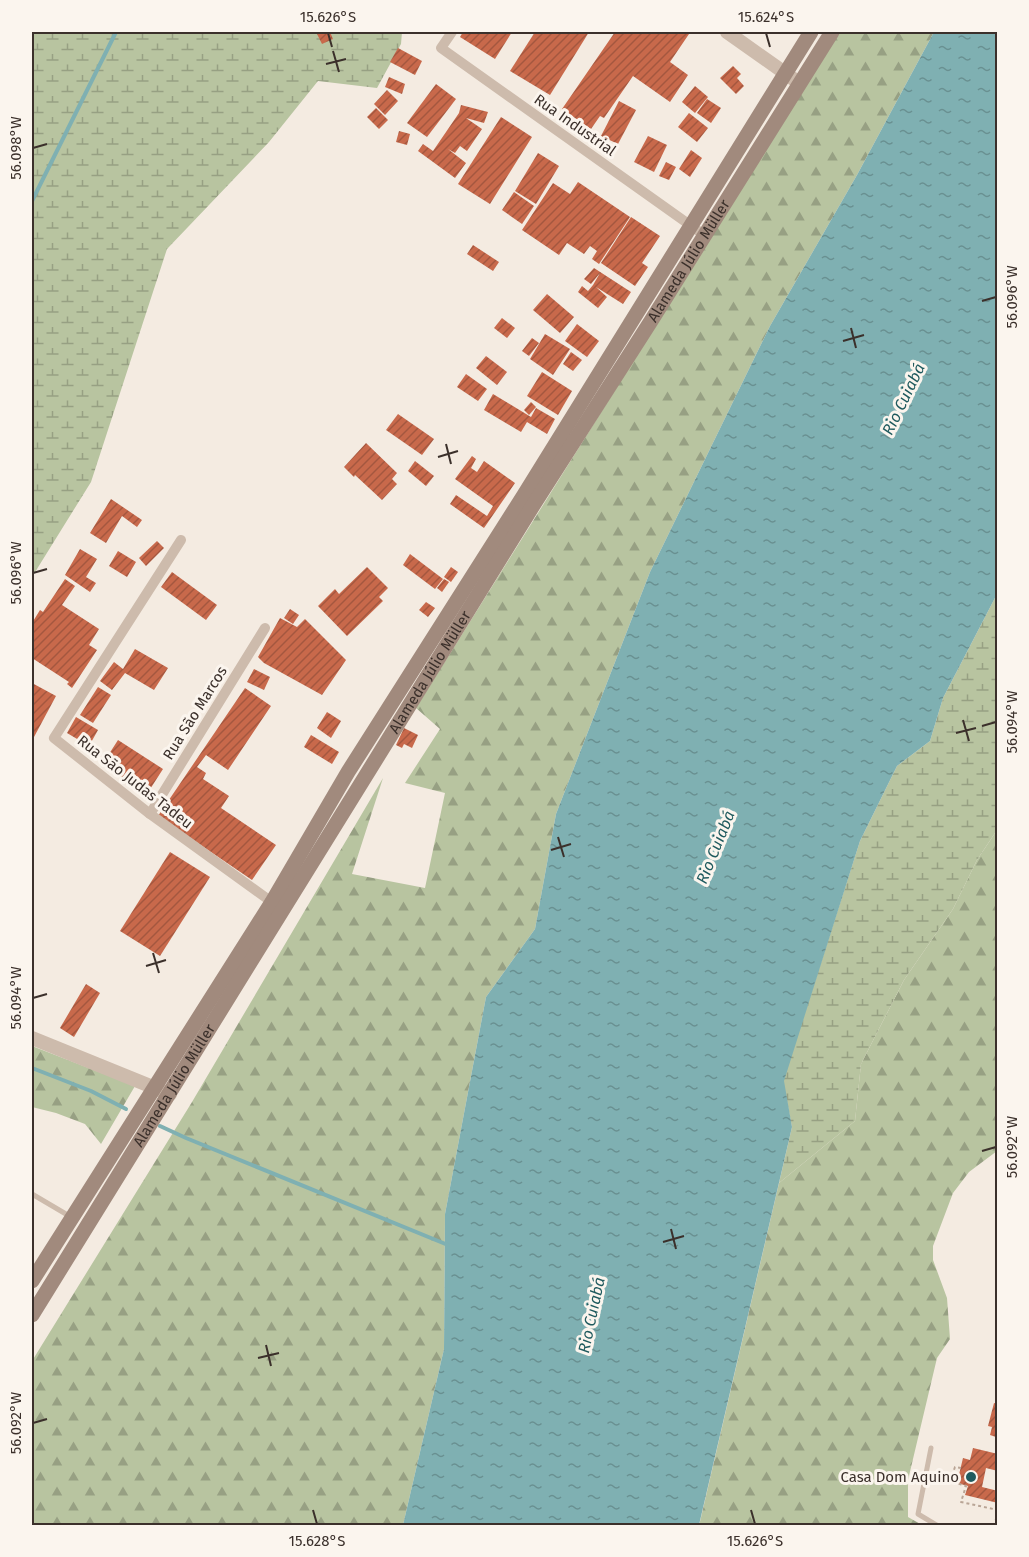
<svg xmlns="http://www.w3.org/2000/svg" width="1029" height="1557" font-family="'Fira Sans',sans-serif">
	<defs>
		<pattern id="forest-firs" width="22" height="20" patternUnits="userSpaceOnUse" patternTransform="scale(1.5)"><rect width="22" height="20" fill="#b8c4a0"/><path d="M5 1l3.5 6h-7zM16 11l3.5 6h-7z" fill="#97a083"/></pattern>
		<pattern id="wetland-marsh" width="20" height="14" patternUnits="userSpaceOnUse" patternTransform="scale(1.5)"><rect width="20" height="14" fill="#b8c4a0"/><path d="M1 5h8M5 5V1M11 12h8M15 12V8" fill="none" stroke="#97a083"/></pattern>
		<pattern id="water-ripples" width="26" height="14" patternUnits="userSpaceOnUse" patternTransform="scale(1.5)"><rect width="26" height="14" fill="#7fb0b2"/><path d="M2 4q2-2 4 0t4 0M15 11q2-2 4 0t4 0" fill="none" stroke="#699091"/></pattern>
		<pattern id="building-hatch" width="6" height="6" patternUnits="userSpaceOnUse" patternTransform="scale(1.5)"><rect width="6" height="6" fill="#c8694b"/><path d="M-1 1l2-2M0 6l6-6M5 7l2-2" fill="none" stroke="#a4573f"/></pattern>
	</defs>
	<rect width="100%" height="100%" fill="#f4ebe1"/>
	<g fill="url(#forest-firs)">
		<polygon points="839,32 934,32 857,175 770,326 650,572 556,814 535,929 486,997 445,1214 444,1349 403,1525 32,1525 32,1361 192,1102 383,778 352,874 425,888 445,793 405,783 440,729 416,708"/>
		<polygon points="997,830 997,1151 969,1172 953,1193 933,1246 933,1260 947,1298 950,1339 937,1358 908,1480 908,1517 922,1525 699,1526 779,1183 855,1121 861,1064 904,980 953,909 977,860"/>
		<polygon points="32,1046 135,1086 101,1144 85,1124 56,1113 32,1107"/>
	</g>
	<g fill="url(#wetland-marsh)">
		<polygon points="32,32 402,32 401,44 377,88 318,81 269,142 167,249 91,482 32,577"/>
		<polygon points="997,594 997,830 977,860 953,909 904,980 861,1064 855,1121 779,1183 792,1127 783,1081 860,841 897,766 930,741 943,698"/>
	</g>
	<polygon fill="url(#water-ripples)" points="934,32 997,32 997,594 943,698 930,741 897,766 860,841 784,1081 792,1127 699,1525 403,1525 444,1349 445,1214 486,997 535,929 556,814 650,572 770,326 857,175"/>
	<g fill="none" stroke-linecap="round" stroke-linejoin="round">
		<g stroke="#7fb0b2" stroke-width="4">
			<polyline points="32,201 116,32"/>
			<polyline points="32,1068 91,1091 126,1109"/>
			<polyline points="160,1126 186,1138 448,1245"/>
		</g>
	</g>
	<g fill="url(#building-hatch)">
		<polygon points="316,32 330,32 333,39 322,44"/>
		<polygon points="463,32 512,32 495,59 460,37"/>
		<polygon points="535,32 589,32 550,95 510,71"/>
		<polygon points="615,32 685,32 689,34 670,62 688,75 670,102 633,76 604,118 600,116 591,129 562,109"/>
		<polygon points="398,48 422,61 415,75 390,62"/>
		<polygon points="733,66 741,74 737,78 744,86 736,94 720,78"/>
		<polygon points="389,77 405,84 402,94 385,87"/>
		<polygon points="436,84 456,99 427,137 407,123"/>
		<polygon points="695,86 708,97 695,113 682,102"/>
		<polygon points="387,90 398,101 385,115 374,104"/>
		<polygon points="707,99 721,108 711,123 697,113"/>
		<polygon points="619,101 636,110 618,144 601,136"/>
		<polygon points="461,105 488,112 484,123 466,118 482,129 467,151 460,146 455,153 448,149 466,163 455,178 418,151 423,144 433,151 459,113"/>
		<polygon points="376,108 388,120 379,129 367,117"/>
		<polygon points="689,113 708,128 697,142 678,127"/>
		<polygon points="501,117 532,137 490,204 458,184"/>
		<polygon points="399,131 410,134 407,145 396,142"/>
		<polygon points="648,136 667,145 654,172 634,162"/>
		<polygon points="691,150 702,158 690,177 679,169"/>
		<polygon points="538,153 559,166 536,204 515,191"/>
		<polygon points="666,162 676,167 669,180 659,176"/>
		<polygon points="578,182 630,217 599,264 592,259 597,251 590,246 584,254 567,243 559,255 522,230 553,183 570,194"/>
		<polygon points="514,192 534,206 522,224 502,210"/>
		<polygon points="631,217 660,236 642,263 648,267 635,286 601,263"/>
		<polygon points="473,245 499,262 493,271 467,254"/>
		<polygon points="594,268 631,292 623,304 596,287 607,297 598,308 578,292 582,286 588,291 593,285 600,273 591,284 584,279"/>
		<polygon points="547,294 574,317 560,333 533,310"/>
		<polygon points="502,318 515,328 507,338 494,328"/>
		<polygon points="577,324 599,341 587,357 565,341"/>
		<polygon points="545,334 570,349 553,375 530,359"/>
		<polygon points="532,338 539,343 529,356 522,351"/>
		<polygon points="571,352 582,360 573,371 563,364"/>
		<polygon points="486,356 507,372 497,385 476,368"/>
		<polygon points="542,372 572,391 558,415 527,396"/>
		<polygon points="466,374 487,389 478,401 457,387"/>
		<polygon points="493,394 531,417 536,408 555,419 547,434 527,422 521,432 484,410"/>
		<polygon points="531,402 536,407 529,415 524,410"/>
		<polygon points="398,414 434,439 422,455 386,430"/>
		<polygon points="366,443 397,473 392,479 397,484 382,500 355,475 354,477 344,467"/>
		<polygon points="472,456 476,459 471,468 477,472 484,461 515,483 484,528 450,504 456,495 487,516 493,506 455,479"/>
		<polygon points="415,461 434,476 426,486 408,471"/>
		<polygon points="111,499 142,520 137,527 122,516 106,543 90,533"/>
		<polygon points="157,541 164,548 146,566 139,558"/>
		<polygon points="80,549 97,559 86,577 96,583 90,592 65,575"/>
		<polygon points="118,551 136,562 127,577 109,566"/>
		<polygon points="410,554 443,579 435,589 403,565"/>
		<polygon points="367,567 388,588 379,597 383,601 347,636 318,606 335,589 339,594"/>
		<polygon points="451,567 458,572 451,582 444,577"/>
		<polygon points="172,572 217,605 206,620 161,587"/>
		<polygon points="65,579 75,586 62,605 99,629 89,645 97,650 72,688 67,684 69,682 32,658 32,623 40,610 43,612"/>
		<polygon points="444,579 449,582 442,592 437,588"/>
		<polygon points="426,602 435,608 428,617 419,610"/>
		<polygon points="290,609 299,615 293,624 284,618"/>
		<polygon points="280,618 297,627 305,619 346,660 322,695 264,663 258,657"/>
		<polygon points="135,649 168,668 154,690 125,673 112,690 100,681 114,662 123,669"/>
		<polygon points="254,669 270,677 264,690 247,682"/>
		<polygon points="32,683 56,696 34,737 32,736"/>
		<polygon points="98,687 111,695 93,723 80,715"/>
		<polygon points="245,688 271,706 228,770 206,755 197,767 206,773 203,779 229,796 221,808 276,845 252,880 158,816"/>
		<polygon points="327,712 341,721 331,738 317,728"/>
		<polygon points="76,717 98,730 89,746 67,733"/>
		<polygon points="404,728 418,735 412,748 404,744 402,748 396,745"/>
		<polygon points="311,735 339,752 332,764 304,747"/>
		<polygon points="118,740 163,769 145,797 124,783 126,780 102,765"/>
		<polygon points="170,852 210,877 160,956 120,931"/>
		<polygon points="86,984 100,993 74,1037 60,1028"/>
		<polygon points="994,1403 998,1404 996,1437 990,1435 992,1427 988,1426"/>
		<polygon points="973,1448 998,1454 998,1471 986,1468 982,1487 998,1491 998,1503 965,1495 968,1486 957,1483 963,1458 970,1460"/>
	</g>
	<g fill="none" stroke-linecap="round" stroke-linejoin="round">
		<g stroke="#b9a596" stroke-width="2" stroke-dasharray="3 3" stroke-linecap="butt">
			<polyline points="961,1468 955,1467 950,1481 966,1486 961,1502 998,1510"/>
			<polyline points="994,1526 998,1512"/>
		</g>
		<g stroke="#cdbbac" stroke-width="5">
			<polyline points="32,1194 71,1217"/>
			<polyline points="931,1448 918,1514 938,1526"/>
		</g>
		<g stroke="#cdbbac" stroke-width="10">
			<polyline points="452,32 441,48 704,235"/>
			<polyline points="181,540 54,738 150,814 276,905"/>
			<polyline points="150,814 265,628"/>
		</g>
		<g stroke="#cdbbac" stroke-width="14">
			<polyline points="727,32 799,83"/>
			<polyline points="32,1038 170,1094"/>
		</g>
		<g stroke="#a18a7d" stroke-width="15">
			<polyline points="32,1281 272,902 348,772 524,495 811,32"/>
			<path id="s1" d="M 32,1315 L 534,504 L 651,321 L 832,32"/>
		</g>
	</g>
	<path fill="none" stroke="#3b302b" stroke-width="2" d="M 328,33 L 332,47M 766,33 L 770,47M 333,51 L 339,72M 326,64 L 346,59M 33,148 L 47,144M 982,301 L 996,297M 851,328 L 856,348M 843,341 L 864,335M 446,444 L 451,464M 438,457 L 458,451M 33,573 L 47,569M 963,720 L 969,741M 982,726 L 996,722M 956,733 L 976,728M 558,837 L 564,857M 551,850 L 571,844M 153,953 L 159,973M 146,966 L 166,960M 33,998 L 47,994M 982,1151 L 996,1147M 671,1229 L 676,1249M 663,1242 L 684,1236M 266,1345 L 271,1366M 258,1358 L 279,1353M 33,1423 L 47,1419M 313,1510 L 317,1524M 751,1510 L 755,1524"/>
	<circle fill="#1f5a5e" stroke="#fbf5ee" stroke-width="2" cx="971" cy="1477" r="6"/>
	<g text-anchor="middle" stroke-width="6" stroke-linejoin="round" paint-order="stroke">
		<g font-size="15" fill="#3b302b" stroke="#fbf5ee">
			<text transform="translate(575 125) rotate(35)" y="5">Rua Industrial</text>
			<text dy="5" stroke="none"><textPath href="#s1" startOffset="1242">Alameda Júlio Müller</textPath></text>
			<text dy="5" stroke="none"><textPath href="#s1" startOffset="756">Alameda Júlio Müller</textPath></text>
			<text transform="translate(195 713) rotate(-58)" y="5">Rua São Marcos</text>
			<text transform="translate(135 782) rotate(38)" y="5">Rua São Judas Tadeu</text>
			<text dy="5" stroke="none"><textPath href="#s1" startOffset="270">Alameda Júlio Müller</textPath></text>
		</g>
		<g font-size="15" fill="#3b302b" stroke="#fbf5ee" text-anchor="end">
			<text x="959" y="1482">Casa Dom Aquino</text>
		</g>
		<g font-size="16" font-style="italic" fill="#1f5a5e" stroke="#fbf5ee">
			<text transform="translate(903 399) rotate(-64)" y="6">Rio Cuiabá</text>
			<text transform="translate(715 847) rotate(-68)" y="6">Rio Cuiabá</text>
			<text transform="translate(591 1315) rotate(-78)" y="6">Rio Cuiabá</text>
		</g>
	</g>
	<rect width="1029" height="1557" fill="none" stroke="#fbf5ee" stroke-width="66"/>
	<rect x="33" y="33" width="963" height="1491" fill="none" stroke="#3b302b" stroke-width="2"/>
	<g font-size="15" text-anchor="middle" fill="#3b302b">
		<text x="328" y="22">15.626°S</text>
		<text x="766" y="22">15.624°S</text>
		<text transform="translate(16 148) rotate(-90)" y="5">56.098°W</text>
		<text transform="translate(1012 297) rotate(-90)" y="5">56.096°W</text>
		<text transform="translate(16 573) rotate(-90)" y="5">56.096°W</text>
		<text transform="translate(1012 722) rotate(-90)" y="5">56.094°W</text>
		<text transform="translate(16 998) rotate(-90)" y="5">56.094°W</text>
		<text transform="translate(1012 1147) rotate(-90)" y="5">56.092°W</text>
		<text transform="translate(16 1423) rotate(-90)" y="5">56.092°W</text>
		<text x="317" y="1546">15.628°S</text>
		<text x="755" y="1546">15.626°S</text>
	</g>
</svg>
